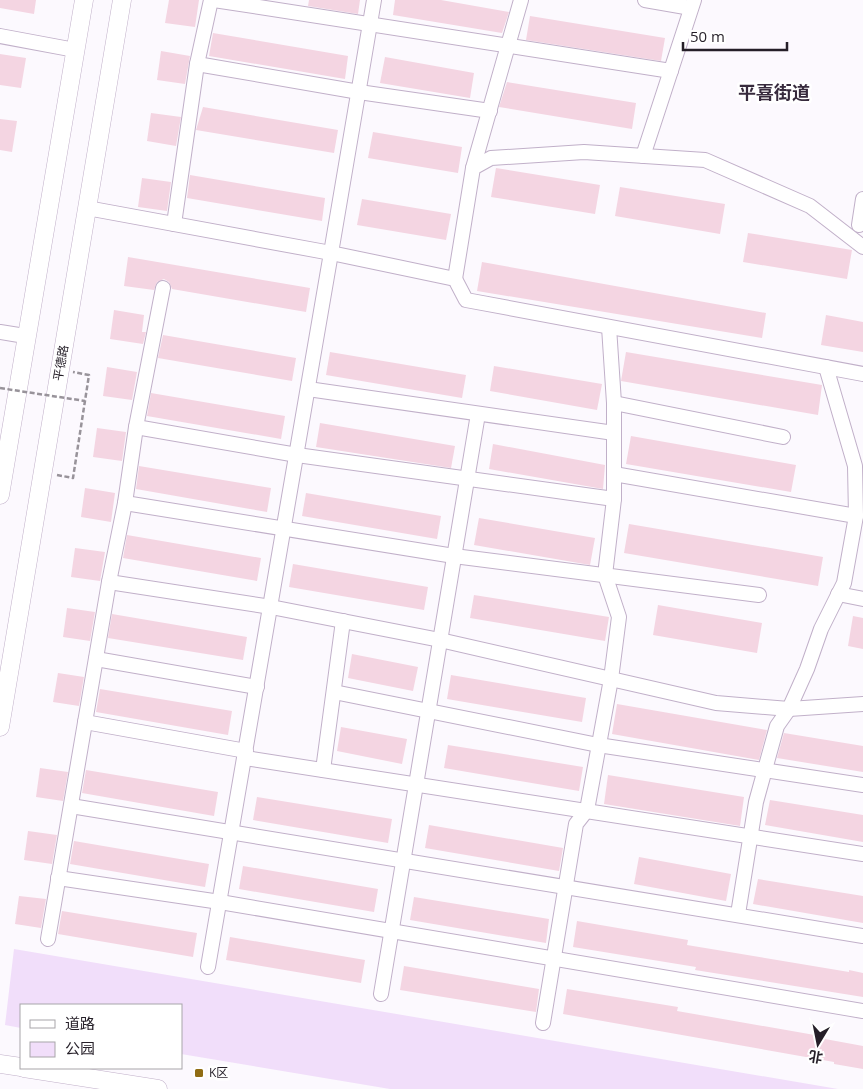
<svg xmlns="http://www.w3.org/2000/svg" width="863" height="1089" font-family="'Open Sans','Noto Sans SC',sans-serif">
	<rect width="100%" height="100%" fill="#fcf9fe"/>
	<polygon fill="#f1defa" points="14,949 838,1089 390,1089 181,1054 181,1005 21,1005 21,1028 5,1025"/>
	<g fill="#f4d5e2">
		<polygon points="0,0 36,0 34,14 0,8"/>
		<polygon points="169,0 199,0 195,27 165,23"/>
		<polygon points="309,0 360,0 358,14 308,6"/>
		<polygon points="395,0 441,0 509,12 502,33 393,15"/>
		<polygon points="530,16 665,38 661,61 526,40"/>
		<polygon points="213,33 348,56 345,79 209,56"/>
		<polygon points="161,51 190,56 185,84 157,80"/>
		<polygon points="0,54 26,58 21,88 0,85"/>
		<polygon points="385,57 474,73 470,98 380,83"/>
		<polygon points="507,82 636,103 632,129 499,107"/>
		<polygon points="203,107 338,130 334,153 196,130"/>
		<polygon points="151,113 181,117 176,146 147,141"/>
		<polygon points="0,119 17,121 12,152 0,150"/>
		<polygon points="373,132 462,147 458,173 368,158"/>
		<polygon points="496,168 600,185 595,214 491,197"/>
		<polygon points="190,175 325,198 322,221 187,198"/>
		<polygon points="142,178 171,182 167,211 138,207"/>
		<polygon points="620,187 725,204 720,234 615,216"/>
		<polygon points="362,199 451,214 446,240 357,225"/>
		<polygon points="748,233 852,250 847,279 743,262"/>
		<polygon points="128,257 310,288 306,312 172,289 169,282 164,279 157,282 154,290 124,286"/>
		<polygon points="482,262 766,313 762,338 477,291"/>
		<polygon points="114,310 144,315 142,332 146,332 143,344 110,339"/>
		<polygon points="826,315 863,322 863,352 821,345"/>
		<polygon points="163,335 296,358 292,381 158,358"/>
		<polygon points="330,352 466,375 462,398 326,375"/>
		<polygon points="626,352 822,385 818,415 621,381"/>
		<polygon points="494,366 602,384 597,410 490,391"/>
		<polygon points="107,367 137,372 132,400 103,396"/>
		<polygon points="151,393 285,416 281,439 147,416"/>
		<polygon points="320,423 455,446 451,468 316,447"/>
		<polygon points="97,428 126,432 122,461 93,457"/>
		<polygon points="631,436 796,465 791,492 626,464"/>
		<polygon points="493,444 605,465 603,489 489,469"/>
		<polygon points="139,466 271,488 267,512 136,489"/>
		<polygon points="85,488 115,493 111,522 81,517"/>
		<polygon points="306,493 441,516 437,539 302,516"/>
		<polygon points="479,518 595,538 590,565 474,545"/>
		<polygon points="629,524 823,557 818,586 624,553"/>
		<polygon points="127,535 261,558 257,581 123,558"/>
		<polygon points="75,548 105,552 100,581 71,577"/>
		<polygon points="293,564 428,587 424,610 289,587"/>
		<polygon points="474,595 609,617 605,641 470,618"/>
		<polygon points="658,605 762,623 757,653 653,635"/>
		<polygon points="67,608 95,612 90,641 63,637"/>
		<polygon points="112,614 247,637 243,660 108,638"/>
		<polygon points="853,616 863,618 863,649 848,646"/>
		<polygon points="352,654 418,667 413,691 348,678"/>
		<polygon points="58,673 84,677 79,706 53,702"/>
		<polygon points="451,675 586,698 582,722 447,699"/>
		<polygon points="100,689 232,711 228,735 96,712"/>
		<polygon points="617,704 767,730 759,760 612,734"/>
		<polygon points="341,727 407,739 402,764 337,751"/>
		<polygon points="784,733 863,746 863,772 777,758"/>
		<polygon points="448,745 583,767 579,791 444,768"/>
		<polygon points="40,768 68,772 63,801 36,797"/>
		<polygon points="86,770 218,792 214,816 82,793"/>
		<polygon points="608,775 744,797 740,826 604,804"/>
		<polygon points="257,797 392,819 388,843 253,820"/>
		<polygon points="770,800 863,815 863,842 765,825"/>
		<polygon points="429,825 563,848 559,871 425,848"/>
		<polygon points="28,831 57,835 52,864 24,860"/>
		<polygon points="74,841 209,864 205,887 70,864"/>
		<polygon points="639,857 731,874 726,901 634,884"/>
		<polygon points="243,866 378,889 374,912 239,889"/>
		<polygon points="758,879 863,896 863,923 753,904"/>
		<polygon points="19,896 46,899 41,928 15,924"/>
		<polygon points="414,897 549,919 546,943 410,920"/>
		<polygon points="62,911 197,933 193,957 58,934"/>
		<polygon points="577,921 688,940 687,945 849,972 849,970 863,973 863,997 695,970 696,967 573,947"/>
		<polygon points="230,937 365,960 361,983 226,960"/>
		<polygon points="404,966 539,989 536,1012 400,990"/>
		<polygon points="567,989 678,1007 677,1011 826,1037 825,1039 863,1046 863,1069 834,1064 834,1062 563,1014"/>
	</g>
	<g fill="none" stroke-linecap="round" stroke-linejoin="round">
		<defs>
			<g id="minor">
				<polyline points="214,0 671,71"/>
				<polyline points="374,0 331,253 455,279 466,300 863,374"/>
				<polyline points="645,0 691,8"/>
				<polyline points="0,36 75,50"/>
				<polyline points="197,64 359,92 490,111"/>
				<polyline points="643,156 694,0"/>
				<polyline points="473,168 521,0"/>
				<polyline points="87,208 331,253 208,967"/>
				<polyline points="174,224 197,64 211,0"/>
				<polyline points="859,225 863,199"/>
				<polyline points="455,279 473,168 491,158 584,152 705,160 810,206 863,247"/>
				<polyline points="0,332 25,336"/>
				<polyline points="308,389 614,433"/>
				<polyline points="614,403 783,437"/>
				<polyline points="136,427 297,455 614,499"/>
				<polyline points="614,474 856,516"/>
				<polyline points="125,503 454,556 759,595"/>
				<polyline points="109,582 271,607 440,640 716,703 789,709 863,704"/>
				<polyline points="838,594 863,599"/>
				<polyline points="96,659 257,687"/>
				<polyline points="334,692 598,745 863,785"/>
				<polyline points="85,722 246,751"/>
				<polyline points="245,758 863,854"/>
				<polyline points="323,770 343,621"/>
				<polyline points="71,806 863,936"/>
				<polyline points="58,878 220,902 863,1011"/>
				<polyline points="738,914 756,802 777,726 789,709 807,669 821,629 844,583 856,516 855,466 826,367"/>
				<polyline points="48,939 109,582 125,503 136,427 163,288"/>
				<polyline points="381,994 478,414"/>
				<polyline points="543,1023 576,824 587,810 611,679 619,617 605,575 614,499 614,403 609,327"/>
			</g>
			<g id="major">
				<polyline points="0,495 84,0"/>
				<polyline points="0,727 122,0"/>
				<polyline points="0,1064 21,1067"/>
				<polyline points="24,1068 158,1089"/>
			</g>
		</defs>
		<use href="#minor" stroke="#c1b0c9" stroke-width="16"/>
		<use href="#major" stroke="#c1b0c9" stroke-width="19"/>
		<polyline stroke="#98939a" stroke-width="2.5" stroke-dasharray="5 2.5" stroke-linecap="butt" points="57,475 73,478 89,375 73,372"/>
		<use href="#minor" stroke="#fff" stroke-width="14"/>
		<use href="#major" stroke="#fff" stroke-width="18"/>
		<polyline stroke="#98939a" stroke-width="2.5" stroke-dasharray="5 2.5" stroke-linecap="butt" points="0,388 85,401"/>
	</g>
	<rect fill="#916d14" stroke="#fff" stroke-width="2" x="194" y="1068" width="10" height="10" rx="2.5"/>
	<g text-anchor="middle" stroke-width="5" stroke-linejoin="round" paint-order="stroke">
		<g font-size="12" fill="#251f28" stroke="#fff">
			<text transform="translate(61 363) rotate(-80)" y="4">平德路</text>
		</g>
		<g font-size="12" fill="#251f28" stroke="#fff" text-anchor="start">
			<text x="209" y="1077">K区</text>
		</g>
		<g font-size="18" font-weight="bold" fill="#372a3d" stroke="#fff">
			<text x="774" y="99">平喜街道</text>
		</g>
	</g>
	<rect x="20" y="1004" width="162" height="65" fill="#ffffff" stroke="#a8a5a9"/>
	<rect x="30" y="1020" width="25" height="8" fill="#ffffff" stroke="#a8a5a9"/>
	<text x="65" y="1029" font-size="15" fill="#251f28">道路</text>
	<rect x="30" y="1042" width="25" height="15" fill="#f1defa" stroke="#a8a5a9"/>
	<text x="65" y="1054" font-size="15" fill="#251f28">公园</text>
	<g transform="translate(818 1044) rotate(190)" stroke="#ffffff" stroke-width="4" paint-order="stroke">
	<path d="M0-4L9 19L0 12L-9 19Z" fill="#251f28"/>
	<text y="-8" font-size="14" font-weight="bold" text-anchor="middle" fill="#251f28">北</text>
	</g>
	<path d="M683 42v8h104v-8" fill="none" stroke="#251f28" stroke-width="2.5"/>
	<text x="690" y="42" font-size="15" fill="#251f28" stroke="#ffffff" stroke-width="4" paint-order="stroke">50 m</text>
</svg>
